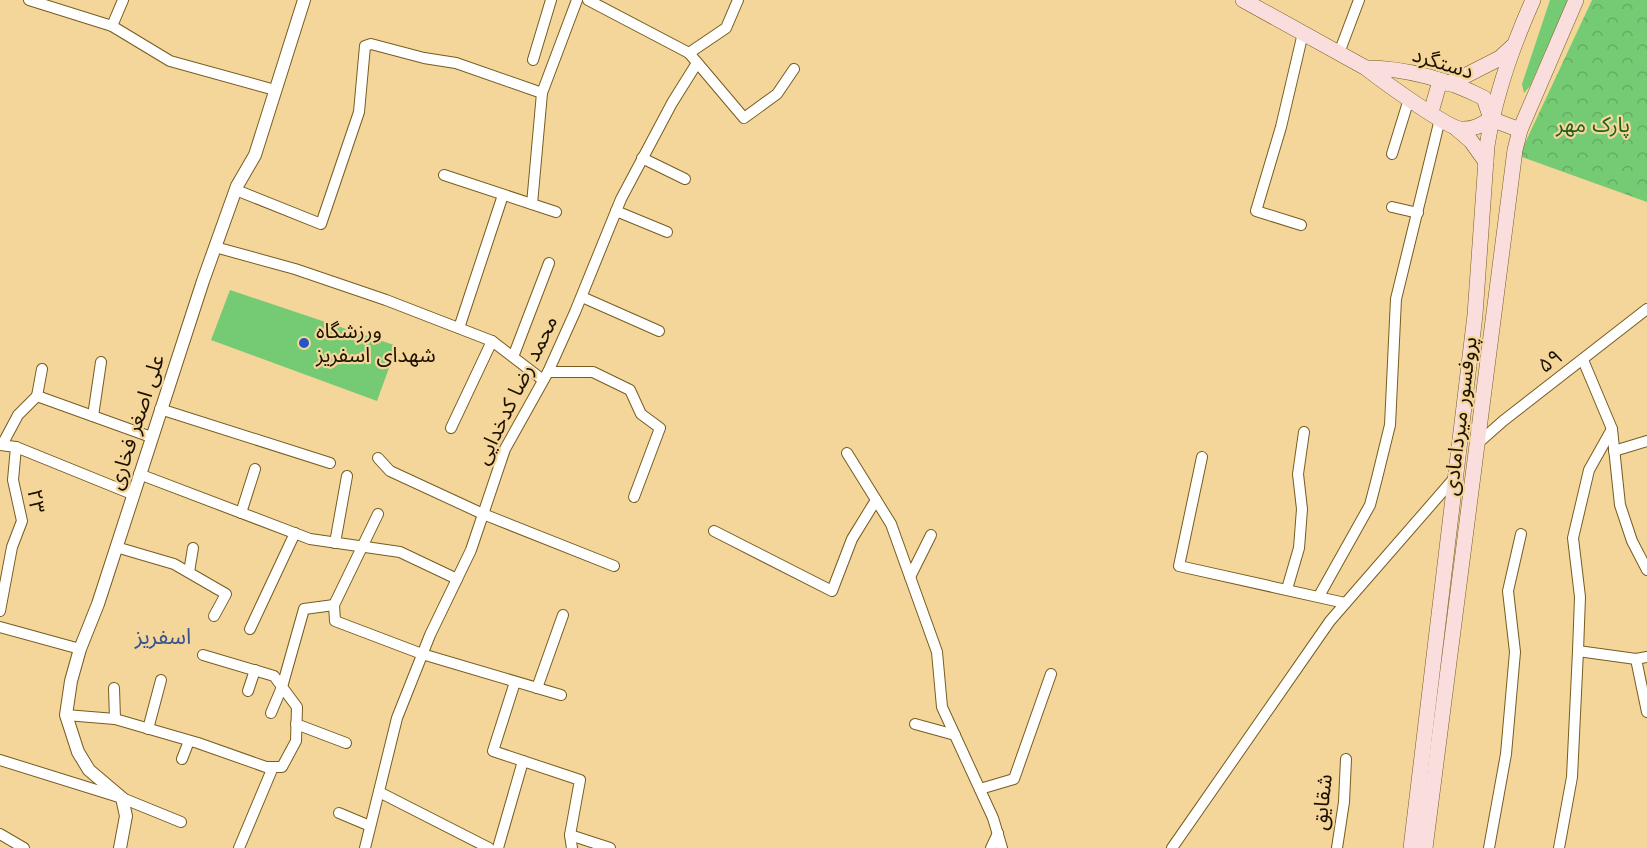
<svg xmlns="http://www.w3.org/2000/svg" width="1647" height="848" font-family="Jost,'Noto Sans Arabic',sans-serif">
	<defs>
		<pattern id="park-crowns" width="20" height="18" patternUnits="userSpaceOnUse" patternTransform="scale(1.5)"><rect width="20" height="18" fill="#74cb73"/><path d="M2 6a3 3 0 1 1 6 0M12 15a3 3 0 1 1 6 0" fill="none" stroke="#64ad62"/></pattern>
	</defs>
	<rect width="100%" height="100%" fill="#f4d69a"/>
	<g fill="#74cb73">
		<polygon points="1550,0 1568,0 1530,86 1524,93 1522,84"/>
		<polygon points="230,290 397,346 377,401 211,340"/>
	</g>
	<polygon fill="url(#park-crowns)" points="1592,0 1647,0 1647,202 1519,156"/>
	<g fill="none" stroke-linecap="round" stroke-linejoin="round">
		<defs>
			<g id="minor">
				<polyline points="29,0 112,26 170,61 275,90"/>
				<polyline points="588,0 689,53 744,118 777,94 794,69"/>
				<polyline points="112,26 123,0"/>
				<polyline points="689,53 726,28 738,0"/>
				<polyline points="1339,53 1359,0"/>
				<polyline points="533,60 551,0"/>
				<polyline points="1392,154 1409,99"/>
				<polyline points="642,158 685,179"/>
				<polyline points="444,175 556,212"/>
				<polyline points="236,190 321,224 359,112 365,46 371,44 424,58 456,63 542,93 577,0"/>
				<polyline points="532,204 542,93"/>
				<polyline points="1392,207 1418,213"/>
				<polyline points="616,211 667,232"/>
				<polyline points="1301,225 1256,211 1281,127 1303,33"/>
				<polyline points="215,247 295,269 386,300 492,341 543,380"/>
				<polyline points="582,297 659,331"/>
				<polyline points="459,328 503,195"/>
				<polyline points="513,357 549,263"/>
				<polyline points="1583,360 1612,429 1620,505 1632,541 1647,570"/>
				<polyline points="548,372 593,372 630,390 641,414 660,428 634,497"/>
				<polyline points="37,396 42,369"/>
				<polyline points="160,409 330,463"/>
				<polyline points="93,416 101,362"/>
				<polyline points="451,428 492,341"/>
				<polyline points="1477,444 1503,421 1647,309"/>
				<polyline points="0,445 16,447 13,480 22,521 12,547 0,611"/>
				<polyline points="2,445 18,415 37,396 151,437"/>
				<polyline points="16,447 132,494"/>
				<polyline points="1614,451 1647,441"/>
				<polyline points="847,453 891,524 937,652 942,707 993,818 1002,848"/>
				<polyline points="1202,457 1179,566 1345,603"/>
				<polyline points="378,458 390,471 483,514 614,566"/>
				<polyline points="139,474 310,539 400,552 457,579"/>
				<polyline points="241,513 255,469"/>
				<polyline points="378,514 334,605 335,621 422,654 561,695"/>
				<polyline points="714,531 832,591 852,539 876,500"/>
				<polyline points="335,543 347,476"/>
				<polyline points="116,547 174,564 226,594 214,616"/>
				<polyline points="189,572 193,548"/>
				<polyline points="910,577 931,535"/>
				<polyline points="1287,589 1299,548 1302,509 1298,474 1304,432"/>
				<polyline points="1319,596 1370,505 1377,478 1390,425 1396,299 1440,119"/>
				<polyline points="0,627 80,649"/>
				<polyline points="250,629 295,533"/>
				<polyline points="1578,651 1636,659 1647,657"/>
				<polyline points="1636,659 1647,712"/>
				<polyline points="515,682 493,751 580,780 570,835 572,848"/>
				<polyline points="114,688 115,719"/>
				<polyline points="537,688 563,615"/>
				<polyline points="248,691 255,670"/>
				<polyline points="271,713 282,687 304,609 334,605"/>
				<polyline points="66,715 115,719 198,743 266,767 282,767 296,741 297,707 274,676 203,655"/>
				<polyline points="296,724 346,743"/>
				<polyline points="915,724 955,735"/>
				<polyline points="148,729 161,680"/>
				<polyline points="182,759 189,741"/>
				<polyline points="0,760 122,798 181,822"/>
				<polyline points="980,789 1014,779 1051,674"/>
				<polyline points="379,792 489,848"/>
				<polyline points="339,813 370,826"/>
				<polyline points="0,834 24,848"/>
				<polyline points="570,835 610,848"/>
				<polyline points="239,848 273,767"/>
				<polyline points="365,848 397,718 430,635 471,550 505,449 548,372 575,312 621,199 672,103 697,63"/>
				<polyline points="498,848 523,761"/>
				<polyline points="991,848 998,833"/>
				<polyline points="1172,848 1330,621 1457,475"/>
				<polyline points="1337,848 1344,802 1346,759"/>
				<polyline points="1489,848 1506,754 1515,652 1508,591 1521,534"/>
				<polyline points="1559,848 1572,777 1578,651 1580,597 1573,538 1589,470 1612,429"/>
			</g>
			<polyline id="tertiary" points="120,848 126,816 122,798 89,770 78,752 66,715 71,681 80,649 98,604 203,281 237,186 255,155 304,0"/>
			<g id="secondary">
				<polyline points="1243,0 1366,68"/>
				<path d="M 1366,68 C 1406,68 1449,80 1484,98 L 1491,119 C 1481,125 1473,130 1461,129 C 1447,128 1380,79 1366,68 Z"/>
				<polyline points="1449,84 1500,58 1513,46"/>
				<polyline points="1431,112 1440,81"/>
				<polyline points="1491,119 1520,130"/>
				<polyline points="1457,129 1471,141 1486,162"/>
				<path d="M 1411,848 L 1475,315 L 1487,146 C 1495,95 1512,47 1533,0"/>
				<polyline points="1425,848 1515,150 1520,130 1576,0"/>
			</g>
		</defs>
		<use href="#minor" stroke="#775c21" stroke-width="12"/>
		<use href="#tertiary" stroke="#775c21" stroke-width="14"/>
		<use href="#secondary" stroke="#775c21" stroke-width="16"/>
		<use href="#minor" stroke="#fff" stroke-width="10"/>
		<use href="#tertiary" stroke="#fff" stroke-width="12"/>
		<use href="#secondary" stroke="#f9dedd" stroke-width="15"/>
	</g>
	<circle fill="#2755c3" stroke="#f4d69a" stroke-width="2" cx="304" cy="343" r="6"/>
	<g text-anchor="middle" stroke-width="4.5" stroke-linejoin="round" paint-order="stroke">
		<g font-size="21" fill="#1c1100" stroke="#f4d69a">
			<text transform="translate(1443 63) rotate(17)" y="7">دستگرد</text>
			<text transform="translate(1550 361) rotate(-37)" y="7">۵۹</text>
			<text transform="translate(516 390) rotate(-64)" y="7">محمد رضا کدخدایی</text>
			<text transform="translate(1460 416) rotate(-83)" y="7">پروفسور میردامادی</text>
			<text transform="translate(136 422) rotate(-72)" y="7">علی اصغر فخاری</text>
			<text transform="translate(36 501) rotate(82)" y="7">۲۳</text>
			<text transform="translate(1322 802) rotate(-84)" y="7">شقایق</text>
		</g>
		<g font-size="21" fill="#1e5f20" stroke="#f4d69a">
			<text x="1593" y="132">پارک مهر</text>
		</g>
		<g font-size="21" fill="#1c1100" stroke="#f4d69a" text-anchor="start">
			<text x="316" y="338">ورزشگاه<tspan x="316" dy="24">شهدای اسفریز</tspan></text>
		</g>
		<g font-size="22" fill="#38538d" stroke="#f4d69a">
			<text x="163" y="644">اسفریز</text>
		</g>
	</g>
</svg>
